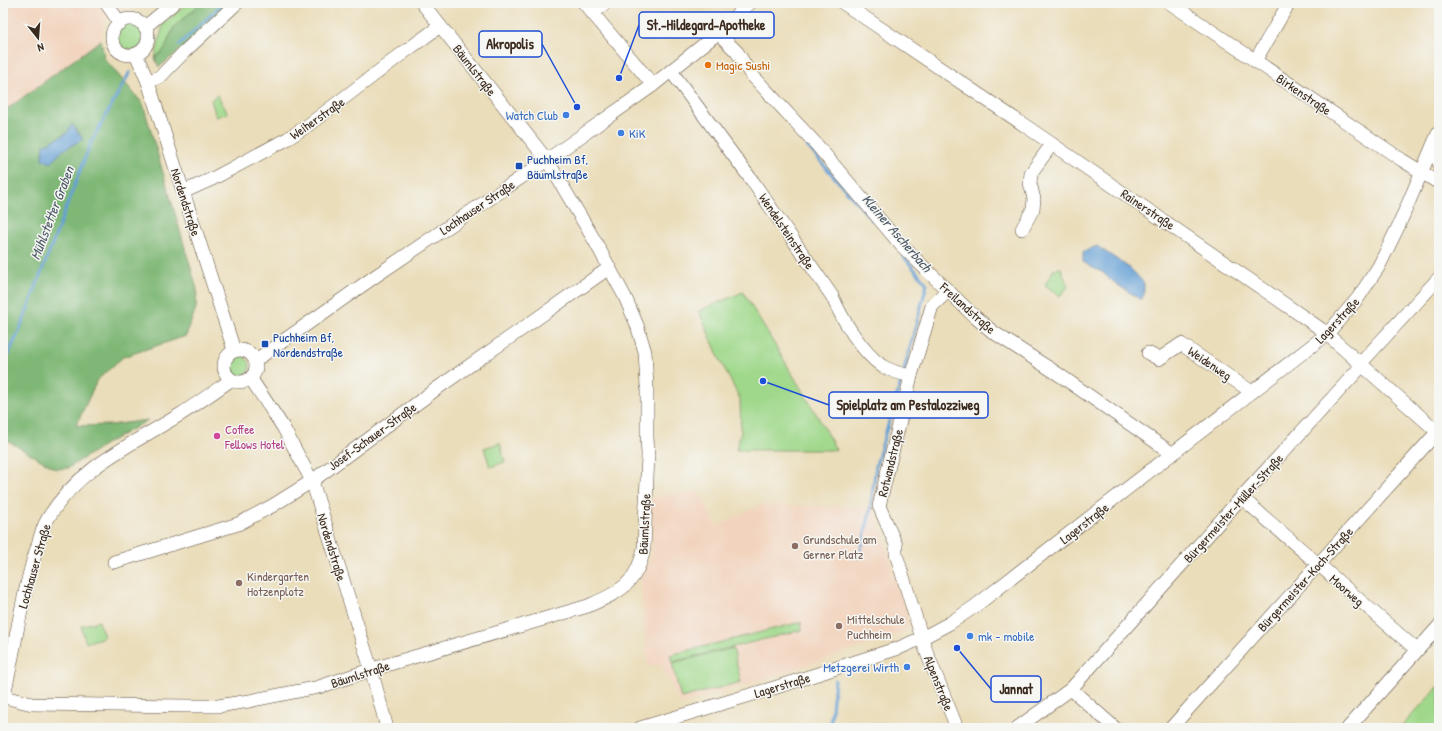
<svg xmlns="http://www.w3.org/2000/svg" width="1442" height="731" font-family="'Patrick Hand',sans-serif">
	<rect width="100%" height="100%" fill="#f6f6f2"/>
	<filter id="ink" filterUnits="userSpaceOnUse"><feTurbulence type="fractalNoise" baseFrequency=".025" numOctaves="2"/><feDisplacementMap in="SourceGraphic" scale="8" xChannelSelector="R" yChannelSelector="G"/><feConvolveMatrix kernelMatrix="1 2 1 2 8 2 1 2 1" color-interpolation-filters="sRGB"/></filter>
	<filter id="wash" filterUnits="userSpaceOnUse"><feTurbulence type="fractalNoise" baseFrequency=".012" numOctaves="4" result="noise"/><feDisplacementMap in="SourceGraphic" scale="16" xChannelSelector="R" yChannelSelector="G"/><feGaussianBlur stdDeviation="0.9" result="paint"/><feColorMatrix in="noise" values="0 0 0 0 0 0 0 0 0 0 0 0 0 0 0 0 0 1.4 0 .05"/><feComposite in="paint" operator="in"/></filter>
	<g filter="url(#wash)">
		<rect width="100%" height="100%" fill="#eaddba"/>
		<g fill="#f2d4be">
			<polygon points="3,3 141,3 142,9 124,8 104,20 101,40 3,112"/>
			<polygon points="698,491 717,526 760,505 864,507 875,510 909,622 902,633 793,670 681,705 662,666 648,666 640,578 649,563 652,547 651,498"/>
		</g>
		<g fill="#9fd88a" stroke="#6d8154">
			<polygon points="188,3 201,3 174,27 164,50 155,58 163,24"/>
			<circle cx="130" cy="37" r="14"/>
			<polygon points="217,95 228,113 216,117 211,100"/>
			<polygon points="1061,268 1068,287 1060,296 1045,285 1054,269"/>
			<polygon points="743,292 818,417 836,450 736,450 741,432 740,399 721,362 699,311"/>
			<circle cx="240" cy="366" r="10"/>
			<polygon points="500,443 505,462 490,467 484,448"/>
			<polygon points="99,621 104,637 86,643 81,626"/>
			<polygon points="801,622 802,630 672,662 670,655"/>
			<polygon points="733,648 741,682 681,698 672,663"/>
			<polygon points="1439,686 1439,728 1400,728"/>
		</g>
		<g fill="#7fb876" stroke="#5d714a">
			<polygon points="201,3 230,3 183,48 159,67 155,58 164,50 174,27"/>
			<polygon points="101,40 104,58 143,104 197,289 196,308 186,336 123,357 97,380 76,426 111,425 148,420 104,445 68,468 56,469 3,438 3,112"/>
		</g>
		<g fill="#65a0d5" stroke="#50657a">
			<polygon points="72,124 83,139 62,151 51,163 42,159 44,145 67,133"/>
			<polygon points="1097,246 1131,269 1144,283 1144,295 1141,300 1115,283 1102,272 1093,268 1083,262 1083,252"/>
		</g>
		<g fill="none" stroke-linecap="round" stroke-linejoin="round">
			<g stroke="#65a0d5" stroke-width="3">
				<polyline points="179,45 223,3"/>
				<polyline points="807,146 872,220"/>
				<polyline points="903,256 927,284 904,370"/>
				<polyline points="3,366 20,329 91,142 130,72"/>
				<polyline points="859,558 870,512 876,465 902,378"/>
				<polyline points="830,728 835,680"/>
			</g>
		</g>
	</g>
	<g filter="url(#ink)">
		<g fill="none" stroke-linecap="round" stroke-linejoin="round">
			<defs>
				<g id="minor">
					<polyline points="106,3 120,23"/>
					<polyline points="584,3 653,85"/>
					<polyline points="843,3 1030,129 1321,329 1439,433"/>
					<polyline points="1170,3 1402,160 1439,183"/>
					<polyline points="593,14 605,3"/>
					<circle cx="130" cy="37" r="18"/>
					<polyline points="145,27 174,3"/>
					<polyline points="718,33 737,52 750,73 816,144 901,245 975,317 993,332 1058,374 1173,454"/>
					<polyline points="136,54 148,82 234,350"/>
					<polyline points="1255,61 1289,3"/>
					<path d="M 671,71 L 753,182 L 832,296 C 842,319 861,351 882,366 C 891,371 901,374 911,376"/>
					<polyline points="148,82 161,76 185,51 237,3"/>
					<polyline points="1434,143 1439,163"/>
					<polyline points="183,192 212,179 287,139 307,126 399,56 440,26"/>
					<polyline points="1022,229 1033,209 1034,199 1030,183 1031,173 1052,144"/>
					<polyline points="948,291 932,306 911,376 879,506 896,545 896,554 925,648 957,728"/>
					<circle cx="240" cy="366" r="16"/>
					<polyline points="1148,353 1159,359 1181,344 1252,392"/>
					<polyline points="256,360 377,275 547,160 652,86 718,33 750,3"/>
					<polyline points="251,379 283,427 312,481 371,669 387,728"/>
					<polyline points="1242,498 1417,650"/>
					<polyline points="114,562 238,524 272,506 312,481 439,387 609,268"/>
					<polyline points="1071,689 1115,728"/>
					<path d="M 4,697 L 32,704 L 187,706 L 218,706 L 249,701 L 319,687 L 376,668 L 588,606 C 619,592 637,585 644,548 L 648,455 L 647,437 L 647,386 L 645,352 L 637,325 L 625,297 L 596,243 L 547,160 L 422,3"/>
					<path d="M 3,699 C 15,651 20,602 35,554 C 39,543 41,530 47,520 C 78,467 131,445 181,414 C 198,403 215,391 231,380"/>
					<polyline points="640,728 777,687 899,648 922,638 950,623 974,607 1327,334 1358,298 1379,266 1399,225 1439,131"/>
					<polyline points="1017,728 1071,689 1239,500 1358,370 1360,364 1439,278"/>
					<polyline points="1171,728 1439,430"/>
					<polyline points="1348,728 1439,626"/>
				</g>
			</defs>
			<use href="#minor" stroke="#554535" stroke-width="14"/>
			<use href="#minor" stroke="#fff" stroke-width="13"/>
		</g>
	</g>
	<circle fill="#e8710a" stroke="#f6f6f2" stroke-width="1.5" cx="708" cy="65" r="4"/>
	<g fill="#3f7fe0" stroke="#f6f6f2" stroke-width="1.5">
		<circle cx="566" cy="115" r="4"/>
		<circle cx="621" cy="133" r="4"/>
		<circle cx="970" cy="636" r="4"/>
		<circle cx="907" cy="667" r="4"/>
	</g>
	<g fill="#1a4fb4" stroke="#f6f6f2" stroke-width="1.5">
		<rect x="515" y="162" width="8" height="8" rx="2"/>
		<rect x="261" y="340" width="8" height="8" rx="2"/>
	</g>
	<circle fill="#d1479c" stroke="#f6f6f2" stroke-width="1.5" cx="217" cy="436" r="4"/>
	<g fill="#8d6e63" stroke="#f6f6f2" stroke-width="1.5">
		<circle cx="795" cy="546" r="4"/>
		<circle cx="239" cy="583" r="4"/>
		<circle cx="839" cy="626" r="4"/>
	</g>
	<g text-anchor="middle" stroke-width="3" stroke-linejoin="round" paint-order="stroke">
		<g font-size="13" fill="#c56008" stroke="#f6f6f2" text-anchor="start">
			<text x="716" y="70">Magic Sushi</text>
		</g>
		<g font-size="13" fill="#3b2a1e" stroke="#f6f6f2">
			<text transform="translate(475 70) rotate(52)" y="5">Bäumlstraße</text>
			<text transform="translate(1304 94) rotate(34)" y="5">Birkenstraße</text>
			<text transform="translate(317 118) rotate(-35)" y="5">Weiherstraße</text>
			<text transform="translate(186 202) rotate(72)" y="5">Nordendstraße</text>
			<text transform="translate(477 207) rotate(-34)" y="5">Lochhauser Straße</text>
			<text transform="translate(1148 209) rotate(34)" y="5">Rainerstraße</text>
			<text transform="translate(787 231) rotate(56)" y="5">Wendelsteinstraße</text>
			<text transform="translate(968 308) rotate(42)" y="5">Freilandstraße</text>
			<text transform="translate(1337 320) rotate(-47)" y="5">Lagerstraße</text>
			<text transform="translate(1210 363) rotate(34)" y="5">Weidenweg</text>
			<text transform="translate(372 436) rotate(-36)" y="5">Josef-Schauer-Straße</text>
			<text transform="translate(890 463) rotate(-76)" y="5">Rotwandstraße</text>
			<text transform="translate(1233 508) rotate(-48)" y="5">Bürgermeister-Müller-Straße</text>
			<text transform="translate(1084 523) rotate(-38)" y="5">Lagerstraße</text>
			<text transform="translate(644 524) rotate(-87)" y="5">Bäumlstraße</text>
			<text transform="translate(332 547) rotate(73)" y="5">Nordendstraße</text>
			<text transform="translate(34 566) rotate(-74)" y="5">Lochhauser Straße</text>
			<text transform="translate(1305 579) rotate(-48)" y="5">Bürgermeister-Koch-Straße</text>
			<text transform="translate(1347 590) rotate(41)" y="5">Moorweg</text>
			<text transform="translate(360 674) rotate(-18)" y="5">Bäumlstraße</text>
			<text transform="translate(939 683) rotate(68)" y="5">Alpenstraße</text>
			<text transform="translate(782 685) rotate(-17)" y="5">Lagerstraße</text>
		</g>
		<g font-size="13" fill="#366cbe" stroke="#f6f6f2" text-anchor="end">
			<text x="558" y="120">Watch Club</text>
			<text x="629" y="138" text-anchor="start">KiK</text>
			<text x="978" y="641" text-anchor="start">mk - mobile</text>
			<text x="899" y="672">Metzgerei Wirth</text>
		</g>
		<g font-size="13" fill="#164399" stroke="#f6f6f2" text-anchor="start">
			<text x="527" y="164">Puchheim Bf,<tspan x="527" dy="15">Bäumlstraße</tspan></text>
			<text x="273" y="342">Puchheim Bf,<tspan x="273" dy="15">Nordendstraße</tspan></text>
		</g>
		<g font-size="13" fill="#b23c85" stroke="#f6f6f2" text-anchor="start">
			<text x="225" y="434">Coffee<tspan x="225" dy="15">Fellows Hotel</tspan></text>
		</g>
		<g font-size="13" fill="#785e54" stroke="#f6f6f2" text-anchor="start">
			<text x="803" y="544">Grundschule am<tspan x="803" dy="15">Gerner Platz</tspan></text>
			<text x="247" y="581">Kindergarten<tspan x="247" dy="15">Hotzenplotz</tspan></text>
			<text x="847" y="624">Mittelschule<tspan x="847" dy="15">Puchheim</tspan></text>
		</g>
		<g font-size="14" font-style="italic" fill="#4c5967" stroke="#f6f6f2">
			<text transform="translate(52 213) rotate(-69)" y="5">Mühlstetter Graben</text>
			<text transform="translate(897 233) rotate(49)" y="5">Kleiner Ascherbach</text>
		</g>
	</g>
	<path fill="none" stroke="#1d4ed8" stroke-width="1.5" d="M619 78L639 25M577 107L542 44M763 381L829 405M957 648L991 689"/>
	<g fill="#1d4ed8" stroke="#f6f6f2" stroke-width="1.5">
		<circle cx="619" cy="78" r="4"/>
		<circle cx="577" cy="107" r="4"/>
		<circle cx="763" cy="381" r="4"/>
		<circle cx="957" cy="648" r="4"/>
	</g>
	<g fill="#f6f6f2" stroke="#1d4ed8" stroke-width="1.5">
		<rect x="639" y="12" width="135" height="26" rx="4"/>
		<rect x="479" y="31" width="63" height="26" rx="4"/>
		<rect x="829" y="392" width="159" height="26" rx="4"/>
		<rect x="991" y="676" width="50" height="26" rx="4"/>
	</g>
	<g font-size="14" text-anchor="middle" font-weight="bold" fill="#3b2a1e">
		<text x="706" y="30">St.-Hildegard-Apotheke</text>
		<text x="510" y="49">Akropolis</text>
		<text x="908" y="410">Spielplatz am Pestalozziweg</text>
		<text x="1016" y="694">Jannat</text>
	</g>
	<rect width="1442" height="731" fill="none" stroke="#f6f6f2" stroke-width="16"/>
	<g transform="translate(38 38) rotate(163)" stroke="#f6f6f2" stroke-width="3" paint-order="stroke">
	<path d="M0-3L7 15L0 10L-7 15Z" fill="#3b2a1e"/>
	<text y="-6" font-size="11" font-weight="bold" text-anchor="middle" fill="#3b2a1e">N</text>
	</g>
</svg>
